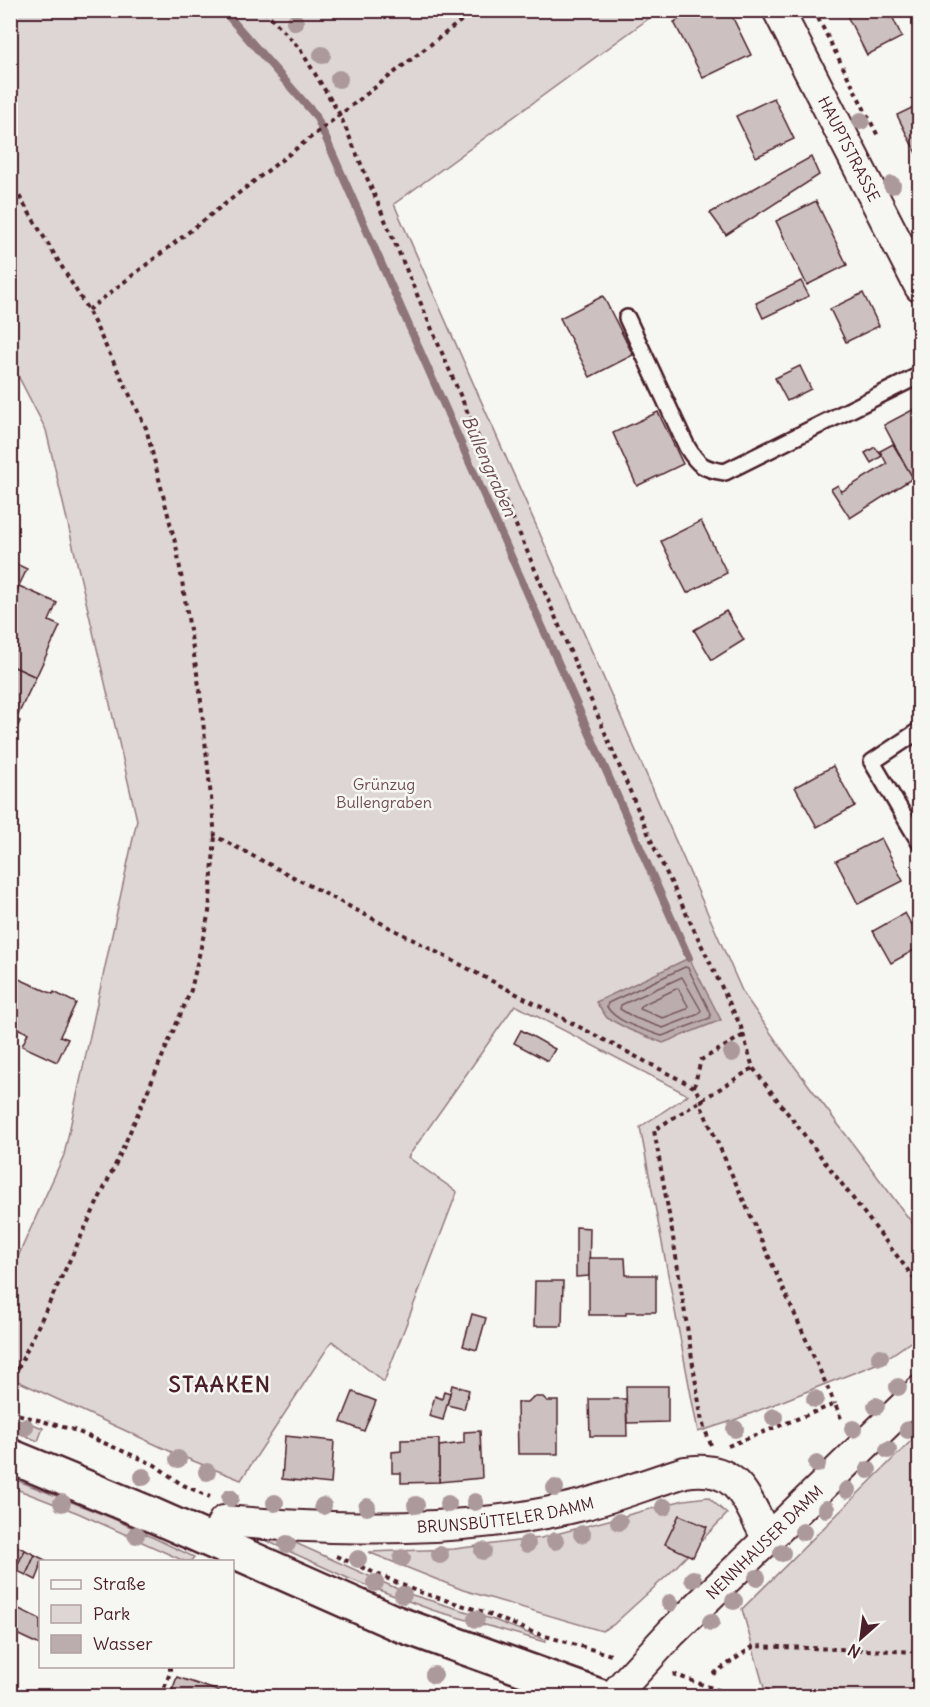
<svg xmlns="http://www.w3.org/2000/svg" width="930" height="1707" font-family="Delius,sans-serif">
	<rect width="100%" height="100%" fill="#f6f6f2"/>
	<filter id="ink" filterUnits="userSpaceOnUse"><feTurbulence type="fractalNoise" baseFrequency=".0167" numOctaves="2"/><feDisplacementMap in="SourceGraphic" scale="12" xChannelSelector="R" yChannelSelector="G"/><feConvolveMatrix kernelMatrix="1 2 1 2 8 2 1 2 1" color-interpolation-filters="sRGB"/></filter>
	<g filter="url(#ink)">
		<g fill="#ddd6d5" stroke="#947a80" stroke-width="1.5">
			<polygon points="11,11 659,11 394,204 743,993 786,1055 919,1232 919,1336 881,1362 732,1421 698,1432 640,1127 688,1095 515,1005 408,1157 457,1192 384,1382 332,1341 241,1480 176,1454 11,1378 11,1272 64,1155 137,820 46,430 11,362"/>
			<polygon points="10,1416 43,1428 38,1441 11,1430"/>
			<polygon points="919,1433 919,1696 782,1696 764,1688 742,1609"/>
			<polygon points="11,1478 112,1518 194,1557 191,1561 184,1561 78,1513 11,1487"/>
			<polygon points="708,1497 727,1514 670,1573 613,1625 602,1631 463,1590 368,1552 454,1549 541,1538 684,1500"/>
			<polygon points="247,1532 280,1536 409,1594 494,1620 546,1640 545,1642 432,1610 352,1580"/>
		</g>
		<polygon fill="#bbadae" stroke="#8e747a" stroke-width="1.5" points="689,958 721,1020 663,1043 630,1030 607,1018 596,1002"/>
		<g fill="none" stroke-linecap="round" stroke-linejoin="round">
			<g stroke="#77585f" stroke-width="1.5">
				<path d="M 685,967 L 688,968 L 711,1014 L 710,1018 L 662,1036 C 645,1030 617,1023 607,1007 L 608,1003 Z"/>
				<polygon points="682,977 701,1010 699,1014 663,1028 635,1018 620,1009 621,1005"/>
				<polygon points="678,988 688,1006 687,1009 663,1018 640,1009 642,1005"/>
			</g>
			<polyline stroke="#8e747a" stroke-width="8" points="223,10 316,116 689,958"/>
		</g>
		<g fill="#ccc1c0" stroke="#4a1f2b" stroke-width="1.5">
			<polygon points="696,10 729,10 751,55 703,78 674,22"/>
			<polygon points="844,10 889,10 902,37 867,55"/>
			<polygon points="774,98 794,139 756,157 736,116"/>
			<polygon points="920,104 920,154 917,155 897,115"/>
			<polygon points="811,157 819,175 726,235 710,213"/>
			<polygon points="816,201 847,265 807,285 776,221"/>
			<polygon points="801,281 809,296 763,318 756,303"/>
			<polygon points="863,293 879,326 846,342 830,309"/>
			<polygon points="603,296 633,355 590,377 560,318"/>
			<polygon points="800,366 811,389 787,401 775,378"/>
			<polygon points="920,406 920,471 911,476 884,425"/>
			<polygon points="658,412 683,464 637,486 613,433"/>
			<polygon points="893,444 913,478 850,518 831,489 838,485 841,492 887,464 880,451"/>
			<polygon points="875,447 882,456 871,463 865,453"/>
			<polygon points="701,521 727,573 687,593 661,541"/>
			<polygon points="10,561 27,569 10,604"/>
			<polygon points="19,586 57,603 49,621 60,626 36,677 10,665 10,625 16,612 10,610 10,604"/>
			<polygon points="726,611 744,640 712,660 694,630"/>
			<polygon points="10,665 36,677 16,719 20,721 15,733 10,731"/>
			<polygon points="833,766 855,806 817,827 795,787"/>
			<polygon points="881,838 903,881 858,904 836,861"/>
			<polygon points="905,913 920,940 920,947 891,963 873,931"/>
			<polygon points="10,975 53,994 54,992 76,1003 60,1036 68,1039 57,1062 22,1046 28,1033 10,1025"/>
			<polygon points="521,1030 555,1049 548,1061 514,1043"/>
			<polygon points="576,1227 590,1228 589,1276 576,1277"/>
			<polygon points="589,1258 625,1258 626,1275 656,1275 656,1312 626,1312 626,1315 589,1315"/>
			<polygon points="535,1281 563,1281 562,1326 534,1326"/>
			<polygon points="472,1314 486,1318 477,1350 463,1346"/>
			<polygon points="452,1385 469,1390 464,1409 447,1405"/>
			<polygon points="626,1386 668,1386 668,1422 627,1423"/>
			<polygon points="444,1391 450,1393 443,1420 429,1416 435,1396 442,1399"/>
			<polygon points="353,1392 376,1401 364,1431 341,1422"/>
			<polygon points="533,1397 543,1397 547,1401 558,1401 558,1454 518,1454 517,1402 528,1402"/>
			<polygon points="589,1399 626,1399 627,1436 590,1436"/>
			<polygon points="480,1431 482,1478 439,1482 439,1446 464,1443 464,1432"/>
			<polygon points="285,1436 334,1441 331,1484 282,1479"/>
			<polygon points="439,1439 439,1482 401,1483 401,1473 392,1473 392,1452 401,1451 401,1440"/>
			<polygon points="679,1515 707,1527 693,1557 665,1544"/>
			<polygon points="14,1545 25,1550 15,1570 10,1568 10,1553"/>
			<polygon points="25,1550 35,1555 26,1575 15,1570"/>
			<polygon points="35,1555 45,1560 40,1562 40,1570 36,1580 26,1575"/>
			<polygon points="17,1608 40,1619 40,1645 10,1631 10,1622"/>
			<polygon points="177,1677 227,1694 226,1696 170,1696"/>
		</g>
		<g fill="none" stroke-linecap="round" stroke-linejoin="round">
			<defs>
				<g id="service">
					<path d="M 627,318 L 687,447 C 698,465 703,469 725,472 L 920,375"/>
					<polyline points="920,730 872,762 920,843"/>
				</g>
				<g id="minor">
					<path id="s1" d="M 778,10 L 920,287"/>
					<path id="s2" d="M 213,1542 L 224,1521 C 341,1530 471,1534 586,1504 C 619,1495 652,1482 685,1472 C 739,1463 746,1500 768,1539"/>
					<path id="s3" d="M 613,1696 L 671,1633 L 920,1391"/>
				</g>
				<polyline id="secondary" points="10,1456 148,1513 396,1623 599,1696"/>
			</defs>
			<use href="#service" stroke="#4a1f2b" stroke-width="20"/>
			<use href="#minor" stroke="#4a1f2b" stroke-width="34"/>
			<use href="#secondary" stroke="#4a1f2b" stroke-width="38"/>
			<g stroke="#4a1f2b" stroke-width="4" stroke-dasharray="4.5 4.5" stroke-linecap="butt">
				<polyline points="264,10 300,49 340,115 654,847 741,1027 753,1068 920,1286"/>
				<polyline points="814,10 879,138"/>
				<polyline points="10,181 88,310 146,428 177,550 200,692 215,836 694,1087 702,1100 702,1108 835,1404"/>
				<polyline points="915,209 920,217"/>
				<polyline points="88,310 475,10"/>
				<polyline points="694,1087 701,1060 744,1035"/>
				<polyline points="10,1385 120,1155 191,990 209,912 215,836"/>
				<polyline points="10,1412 74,1430 155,1465 181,1484 210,1497"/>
				<polyline points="711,1445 702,1422 672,1231 654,1130 753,1068"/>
				<polyline points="728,1446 835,1404 842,1421"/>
				<polyline points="336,1556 416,1591 484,1612 532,1632 611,1655"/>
				<polyline points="673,1674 735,1696"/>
				<polyline points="713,1674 754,1646 920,1652"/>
				<polyline points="161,1696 170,1673 170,1666"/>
			</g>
			<use href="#service" stroke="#f6f6f2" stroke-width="15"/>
			<use href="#minor" stroke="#f6f6f2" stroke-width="30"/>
			<use href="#secondary" stroke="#f6f6f2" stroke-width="33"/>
		</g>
		<g fill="#ac999c">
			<circle cx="295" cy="22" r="9"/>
			<circle cx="322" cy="55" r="9"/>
			<circle cx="339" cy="79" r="9"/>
			<circle cx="861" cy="121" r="9"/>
			<circle cx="892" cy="185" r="9"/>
			<circle cx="732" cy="1053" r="9"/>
			<circle cx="880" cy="1357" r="9"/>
			<circle cx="898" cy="1387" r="9"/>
			<circle cx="815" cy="1399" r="9"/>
			<circle cx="876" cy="1406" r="9"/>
			<circle cx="774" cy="1417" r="9"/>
			<circle cx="25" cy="1427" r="9"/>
			<circle cx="735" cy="1429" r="9"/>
			<circle cx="853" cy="1429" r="9"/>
			<circle cx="908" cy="1430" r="9"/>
			<circle cx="888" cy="1450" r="9"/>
			<circle cx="178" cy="1459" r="9"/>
			<circle cx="817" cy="1464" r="9"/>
			<circle cx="868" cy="1470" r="9"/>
			<circle cx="207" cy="1472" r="9"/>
			<circle cx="143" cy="1477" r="9"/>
			<circle cx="555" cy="1488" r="9"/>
			<circle cx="847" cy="1490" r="9"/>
			<circle cx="230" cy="1498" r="9"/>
			<circle cx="475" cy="1502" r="9"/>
			<circle cx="62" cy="1503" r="9"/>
			<circle cx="275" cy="1503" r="9"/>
			<circle cx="448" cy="1504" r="9"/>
			<circle cx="416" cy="1505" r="9"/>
			<circle cx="323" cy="1506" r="9"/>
			<circle cx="367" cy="1507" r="9"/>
			<circle cx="664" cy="1507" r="9"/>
			<circle cx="826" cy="1509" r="9"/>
			<circle cx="619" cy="1522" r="9"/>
			<circle cx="803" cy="1532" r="9"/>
			<circle cx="582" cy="1534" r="9"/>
			<circle cx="136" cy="1535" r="9"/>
			<circle cx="555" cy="1541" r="9"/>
			<circle cx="287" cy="1544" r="9"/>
			<circle cx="527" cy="1544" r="9"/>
			<circle cx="483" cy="1551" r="9"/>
			<circle cx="782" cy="1553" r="9"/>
			<circle cx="440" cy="1555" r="9"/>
			<circle cx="402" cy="1558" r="9"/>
			<circle cx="358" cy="1559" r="9"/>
			<circle cx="757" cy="1578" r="9"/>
			<circle cx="693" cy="1579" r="9"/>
			<circle cx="375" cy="1583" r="9"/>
			<circle cx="403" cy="1595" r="9"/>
			<circle cx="734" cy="1601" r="9"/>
			<circle cx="670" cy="1603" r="9"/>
			<circle cx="476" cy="1619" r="9"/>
			<circle cx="711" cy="1622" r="9"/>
			<circle cx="434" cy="1675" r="9"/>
		</g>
	</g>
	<g text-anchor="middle" stroke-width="5" stroke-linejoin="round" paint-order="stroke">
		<g font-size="16" fill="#4a1f2b" stroke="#f6f6f2">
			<text dy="6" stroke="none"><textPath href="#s1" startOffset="156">HAUPTSTRASSE</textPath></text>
			<text dy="6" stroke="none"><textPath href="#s2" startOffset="306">BRUNSBÜTTELER DAMM</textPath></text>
			<text dy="6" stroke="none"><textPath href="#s3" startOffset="216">NENNHAUSER DAMM</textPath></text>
		</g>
		<g font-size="16" fill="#6f4d56" stroke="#f6f6f2">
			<text x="384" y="790">Grünzug<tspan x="384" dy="18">Bullengraben</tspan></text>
		</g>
		<g font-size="18" font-style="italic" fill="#6c4a52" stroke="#f6f6f2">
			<text transform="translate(489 466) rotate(66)" y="6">Bullengraben</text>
		</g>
		<g font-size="22" font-weight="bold" letter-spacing="1.5" fill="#4a1f2b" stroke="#f6f6f2">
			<text x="220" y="1392">STAAKEN</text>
		</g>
	</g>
	<rect width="930" height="1707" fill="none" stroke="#f6f6f2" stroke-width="36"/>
	<rect x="18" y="18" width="894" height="1671" fill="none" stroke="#4a1f2b" stroke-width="2" filter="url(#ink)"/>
	<rect x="39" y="1560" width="195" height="108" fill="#f6f6f2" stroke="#b1a0a2" stroke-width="1.5"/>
	<rect x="51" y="1580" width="30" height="9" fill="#f6f6f2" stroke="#b1a0a2" stroke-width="1.5"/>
	<text x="93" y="1590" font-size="18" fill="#4a1f2b">Straße</text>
	<rect x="51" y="1605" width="30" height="18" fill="#ddd6d5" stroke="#b1a0a2" stroke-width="1.5"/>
	<text x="93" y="1620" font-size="18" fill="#4a1f2b">Park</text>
	<rect x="51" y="1635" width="30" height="18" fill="#bbadae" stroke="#b1a0a2" stroke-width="1.5"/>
	<text x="93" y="1650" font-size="18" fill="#4a1f2b">Wasser</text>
	<g transform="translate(861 1638) rotate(208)" stroke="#f6f6f2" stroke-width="4.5" paint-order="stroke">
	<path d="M0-4.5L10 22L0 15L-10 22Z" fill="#4a1f2b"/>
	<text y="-9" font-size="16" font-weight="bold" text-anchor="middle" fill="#4a1f2b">N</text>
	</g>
</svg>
